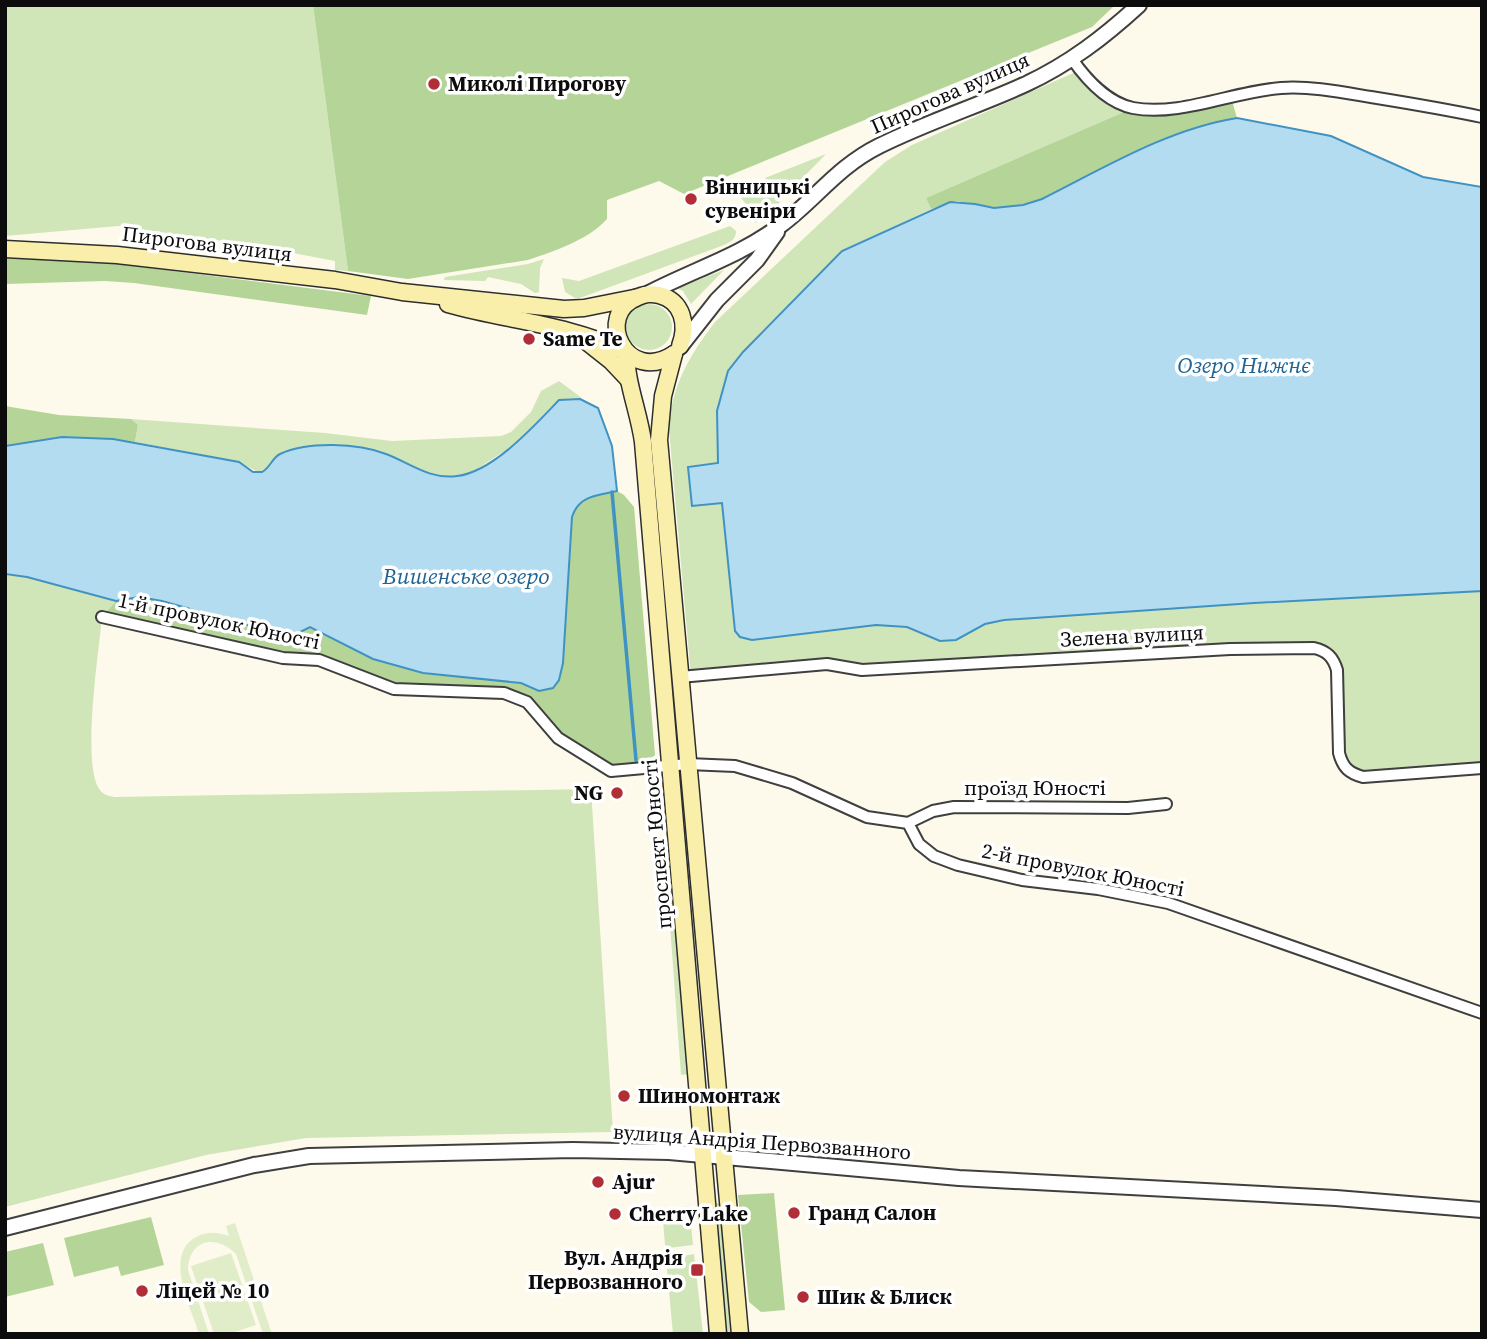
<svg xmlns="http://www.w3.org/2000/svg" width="1487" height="1339" font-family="'Source Serif 4',serif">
	<rect width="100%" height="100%" fill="#fefaeb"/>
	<g fill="#d0e5b8">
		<polygon points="5,5 313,5 348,271 335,270 335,261 251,245 118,226 5,236"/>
		<path d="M 1080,70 L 1091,81 L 1133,108 L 926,198 L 931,209 L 842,251 L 743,352 L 728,371 L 718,463 L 688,467 L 722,503 L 735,631 L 740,637 L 752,640 L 876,625 L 907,627 L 940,641 L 956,640 L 985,624 L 1004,620 L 1254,603 L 1482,591 L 1482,768 L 1363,777 L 1342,765 L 1337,670 L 1314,648 L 862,670 L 837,664 L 691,676 L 669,429 C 671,386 690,355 715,322 L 885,162 L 912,145 Z"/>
		<polygon points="826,154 783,198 765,178"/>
		<polygon points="763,186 780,203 755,223 752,211 741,198"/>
		<path d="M 730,226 L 736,231 C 736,239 731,242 724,245 L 580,298 L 575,298 L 565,292 L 562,278 L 579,281 Z"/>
		<polygon points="544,259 540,268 539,292 535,293 521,284 488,277 485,281 444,280 445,277 528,264"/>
		<polygon points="724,270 691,304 683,291 677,288"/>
		<circle cx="649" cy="327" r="23"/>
		<polygon points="559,381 582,398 559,401 521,440 474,471 457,476 434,476 384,453 343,446 324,445 274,459 267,469 258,472 239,462 135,442 138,425 131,419 325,433 392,441 501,436 511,432 531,412 541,391"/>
		<path d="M 5,574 L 27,577 L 116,601 L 102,617 C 99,650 81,767 100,790 C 103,795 110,796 114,797 L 591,789 L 613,1132 L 306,1138 L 206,1155 L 5,1207 Z"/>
		<polygon points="665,857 681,885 696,1073 681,1075"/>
		<polygon points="720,1203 732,1334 725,1334 713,1204"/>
		<polygon points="689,1206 693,1245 669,1248 665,1245 662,1209"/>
		<polygon points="694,1254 703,1334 673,1334 666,1259"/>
	</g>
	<g fill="#b5d598">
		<path d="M 313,5 L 1115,5 L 1092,27 L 684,194 L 659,181 L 607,200 L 607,219 C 588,240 555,251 528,260 L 408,279 L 348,271 Z"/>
		<path d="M 1231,97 L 1237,118 C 1168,129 1104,168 1042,199 L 1010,208 L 994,208 L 957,201 L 931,209 L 926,198 L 1133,108 Z"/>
		<polygon points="5,258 117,264 371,296 367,315 134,283 105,281 5,284"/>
		<polygon points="5,406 59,415 131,419 138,425 135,442 62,437 5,446"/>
		<path d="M 617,491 L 624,495 L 634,507 L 656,767 L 617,772 L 547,726 L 511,695 L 408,690 L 339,669 L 102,617 L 116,601 C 153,590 246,624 286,636 L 294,635 L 310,627 L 373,659 L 423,673 L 521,683 L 540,691 L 553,688 L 559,680 L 563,663 L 572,517 C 579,495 597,496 617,491 Z"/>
		<polygon points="774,1193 785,1310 761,1312 749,1302 738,1195"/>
		<polygon points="151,1217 164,1265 121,1276 118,1266 74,1277 64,1238"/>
		<polygon points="43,1243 54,1285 5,1297 5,1252"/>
	</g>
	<g fill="#e1edc9">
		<path d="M 235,1223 L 272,1334 L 263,1334 L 236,1254 C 216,1234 189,1239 188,1270 L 209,1334 L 199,1334 C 191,1307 163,1255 196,1237 C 207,1231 218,1232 229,1236 L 226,1226 Z"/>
		<polygon points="231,1253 256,1325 229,1334 214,1334 191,1266"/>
	</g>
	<g fill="#b4dcf1" stroke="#4092c3" stroke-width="2">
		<path d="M 1237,118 L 1331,136 L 1423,177 L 1482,187 L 1482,591 L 1254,603 L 1004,620 L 985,624 L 956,640 L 940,641 L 907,627 L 876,625 L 752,640 L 740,637 L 735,631 L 722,503 L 692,506 L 688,467 L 718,463 L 717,411 L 728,371 L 743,352 L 842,251 L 950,202 L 975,204 L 994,208 L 1023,205 L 1042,199 C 1104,168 1168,129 1237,118 Z"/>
		<path d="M 580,399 L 598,408 L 612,446 L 617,491 C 597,496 579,495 572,517 L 563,663 L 559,680 L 553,688 L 539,691 L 521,683 L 423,673 L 373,659 L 310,627 L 294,635 L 286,636 L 162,601 L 139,597 L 116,601 L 27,577 L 5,574 L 5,446 L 62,437 L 113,439 L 239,462 L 253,472 L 262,472 C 270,468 272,458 280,454 C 308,441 358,443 386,454 C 410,463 430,480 457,476 C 493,472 534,426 559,400 Z"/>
	</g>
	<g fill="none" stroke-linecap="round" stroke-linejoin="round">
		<polyline stroke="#4092c3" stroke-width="3.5" points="612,492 636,760"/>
		<defs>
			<g id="minor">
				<path d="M 1072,59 C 1086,79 1108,103 1133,108 C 1179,117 1235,91 1281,88 C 1311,86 1341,92 1371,97 C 1408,103 1445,109 1482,117"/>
				<polyline points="102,617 283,658 319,660 394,689 504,693 527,702 558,738 611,771 688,764 735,766 792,783 867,817 908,823 919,844 934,856 958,865 1022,880 1098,889 1168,903 1482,1013"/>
				<path d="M 680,677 L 827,664 L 862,670 L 1230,649 L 1314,648 C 1327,651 1333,657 1337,670 L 1339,753 C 1343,768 1349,773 1363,777 L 1482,768"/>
				<polyline points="908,823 933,811 954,807 1128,808 1166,804"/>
			</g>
			<g id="tertiary">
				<path d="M 649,293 C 693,270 740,256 781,225 C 816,199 837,167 879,146 C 927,122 978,106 1026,84 C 1069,64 1104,37 1139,5"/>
				<polyline points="680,347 717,300 757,260 777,232"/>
				<polyline points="5,1228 254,1165 309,1156 573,1150 669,1152 959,1178 1336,1198 1482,1210"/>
			</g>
			<g id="secondary">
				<polyline points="5,249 117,255 335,280 402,292 564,309 584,308 634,298"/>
				<path d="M 448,304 C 509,321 566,324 625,351"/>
				<polyline points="587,342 611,361 628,379"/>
				<path d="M 626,352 C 626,383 639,412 643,442 L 718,1334"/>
				<polyline points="674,354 663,396 659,440 740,1334"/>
				<path d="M 674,354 C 626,386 593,314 638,297 C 645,294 650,293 659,295 C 683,301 688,325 680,346"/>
			</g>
		</defs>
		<use href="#minor" stroke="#3f3f3f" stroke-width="14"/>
		<use href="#tertiary" stroke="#3f3f3f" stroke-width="18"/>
		<use href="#secondary" stroke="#2e2e2e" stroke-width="19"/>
		<use href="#minor" stroke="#fff" stroke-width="10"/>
		<use href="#tertiary" stroke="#fff" stroke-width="14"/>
		<use href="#secondary" stroke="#f9efab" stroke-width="16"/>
	</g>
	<g fill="#b12e37" stroke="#fff" stroke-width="2.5">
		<circle cx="434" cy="84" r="7"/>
		<circle cx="691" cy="199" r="7"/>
		<circle cx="529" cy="339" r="7"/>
		<circle cx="617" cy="793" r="7"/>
		<circle cx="624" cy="1096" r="7"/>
		<circle cx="598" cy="1182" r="7"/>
		<circle cx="794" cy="1213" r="7"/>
		<circle cx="615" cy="1214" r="7"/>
		<rect x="690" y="1263" width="14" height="14" rx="3.5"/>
		<circle cx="142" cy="1291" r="7"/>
		<circle cx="803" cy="1297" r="7"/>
	</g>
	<g text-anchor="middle" stroke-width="7" stroke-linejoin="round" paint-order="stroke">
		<g font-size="21" font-weight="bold" fill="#0c0c0c" stroke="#fff" text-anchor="start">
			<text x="448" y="91">Миколі Пирогову</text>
			<text x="705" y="194">Вінницькі<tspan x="705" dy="24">сувеніри</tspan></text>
			<text x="543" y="346">Same Te</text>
			<text x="603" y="800" text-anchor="end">NG</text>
			<text x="638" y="1103">Шиномонтаж</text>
			<text x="612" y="1189">Ajur</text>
			<text x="808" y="1220">Гранд Салон</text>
			<text x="629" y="1221">Cherry Lake</text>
			<text x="683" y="1265" text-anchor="end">Вул. Андрія<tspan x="683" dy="24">Первозванного</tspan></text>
			<text x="156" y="1298">Ліцей № 10</text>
			<text x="817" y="1304">Шик &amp; Блиск</text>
		</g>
		<g font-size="21" fill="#0c0c0c" stroke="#fff">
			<text transform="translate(950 93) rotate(-24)" y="7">Пирогова вулиця</text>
			<text transform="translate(207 244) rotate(7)" y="7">Пирогова вулиця</text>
			<text transform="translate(219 621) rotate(12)" y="7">1-й провулок Юності</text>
			<text transform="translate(1132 636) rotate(-3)" y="7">Зелена вулиця</text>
			<text x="1035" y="795">проїзд Юності</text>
			<text transform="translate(657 844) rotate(-95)" y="7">проспект Юності</text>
			<text transform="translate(1083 870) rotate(11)" y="7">2-й провулок Юності</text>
			<text transform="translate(762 1142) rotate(4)" y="7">вулиця Андрія Первозванного</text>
		</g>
		<g font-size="23" font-style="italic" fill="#1e6394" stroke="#fff">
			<text x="1244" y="373">Озеро Нижнє</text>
			<text x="466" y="584">Вишенське озеро</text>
		</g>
	</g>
	<rect width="1487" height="1339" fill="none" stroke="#0c0c0c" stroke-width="14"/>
</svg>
